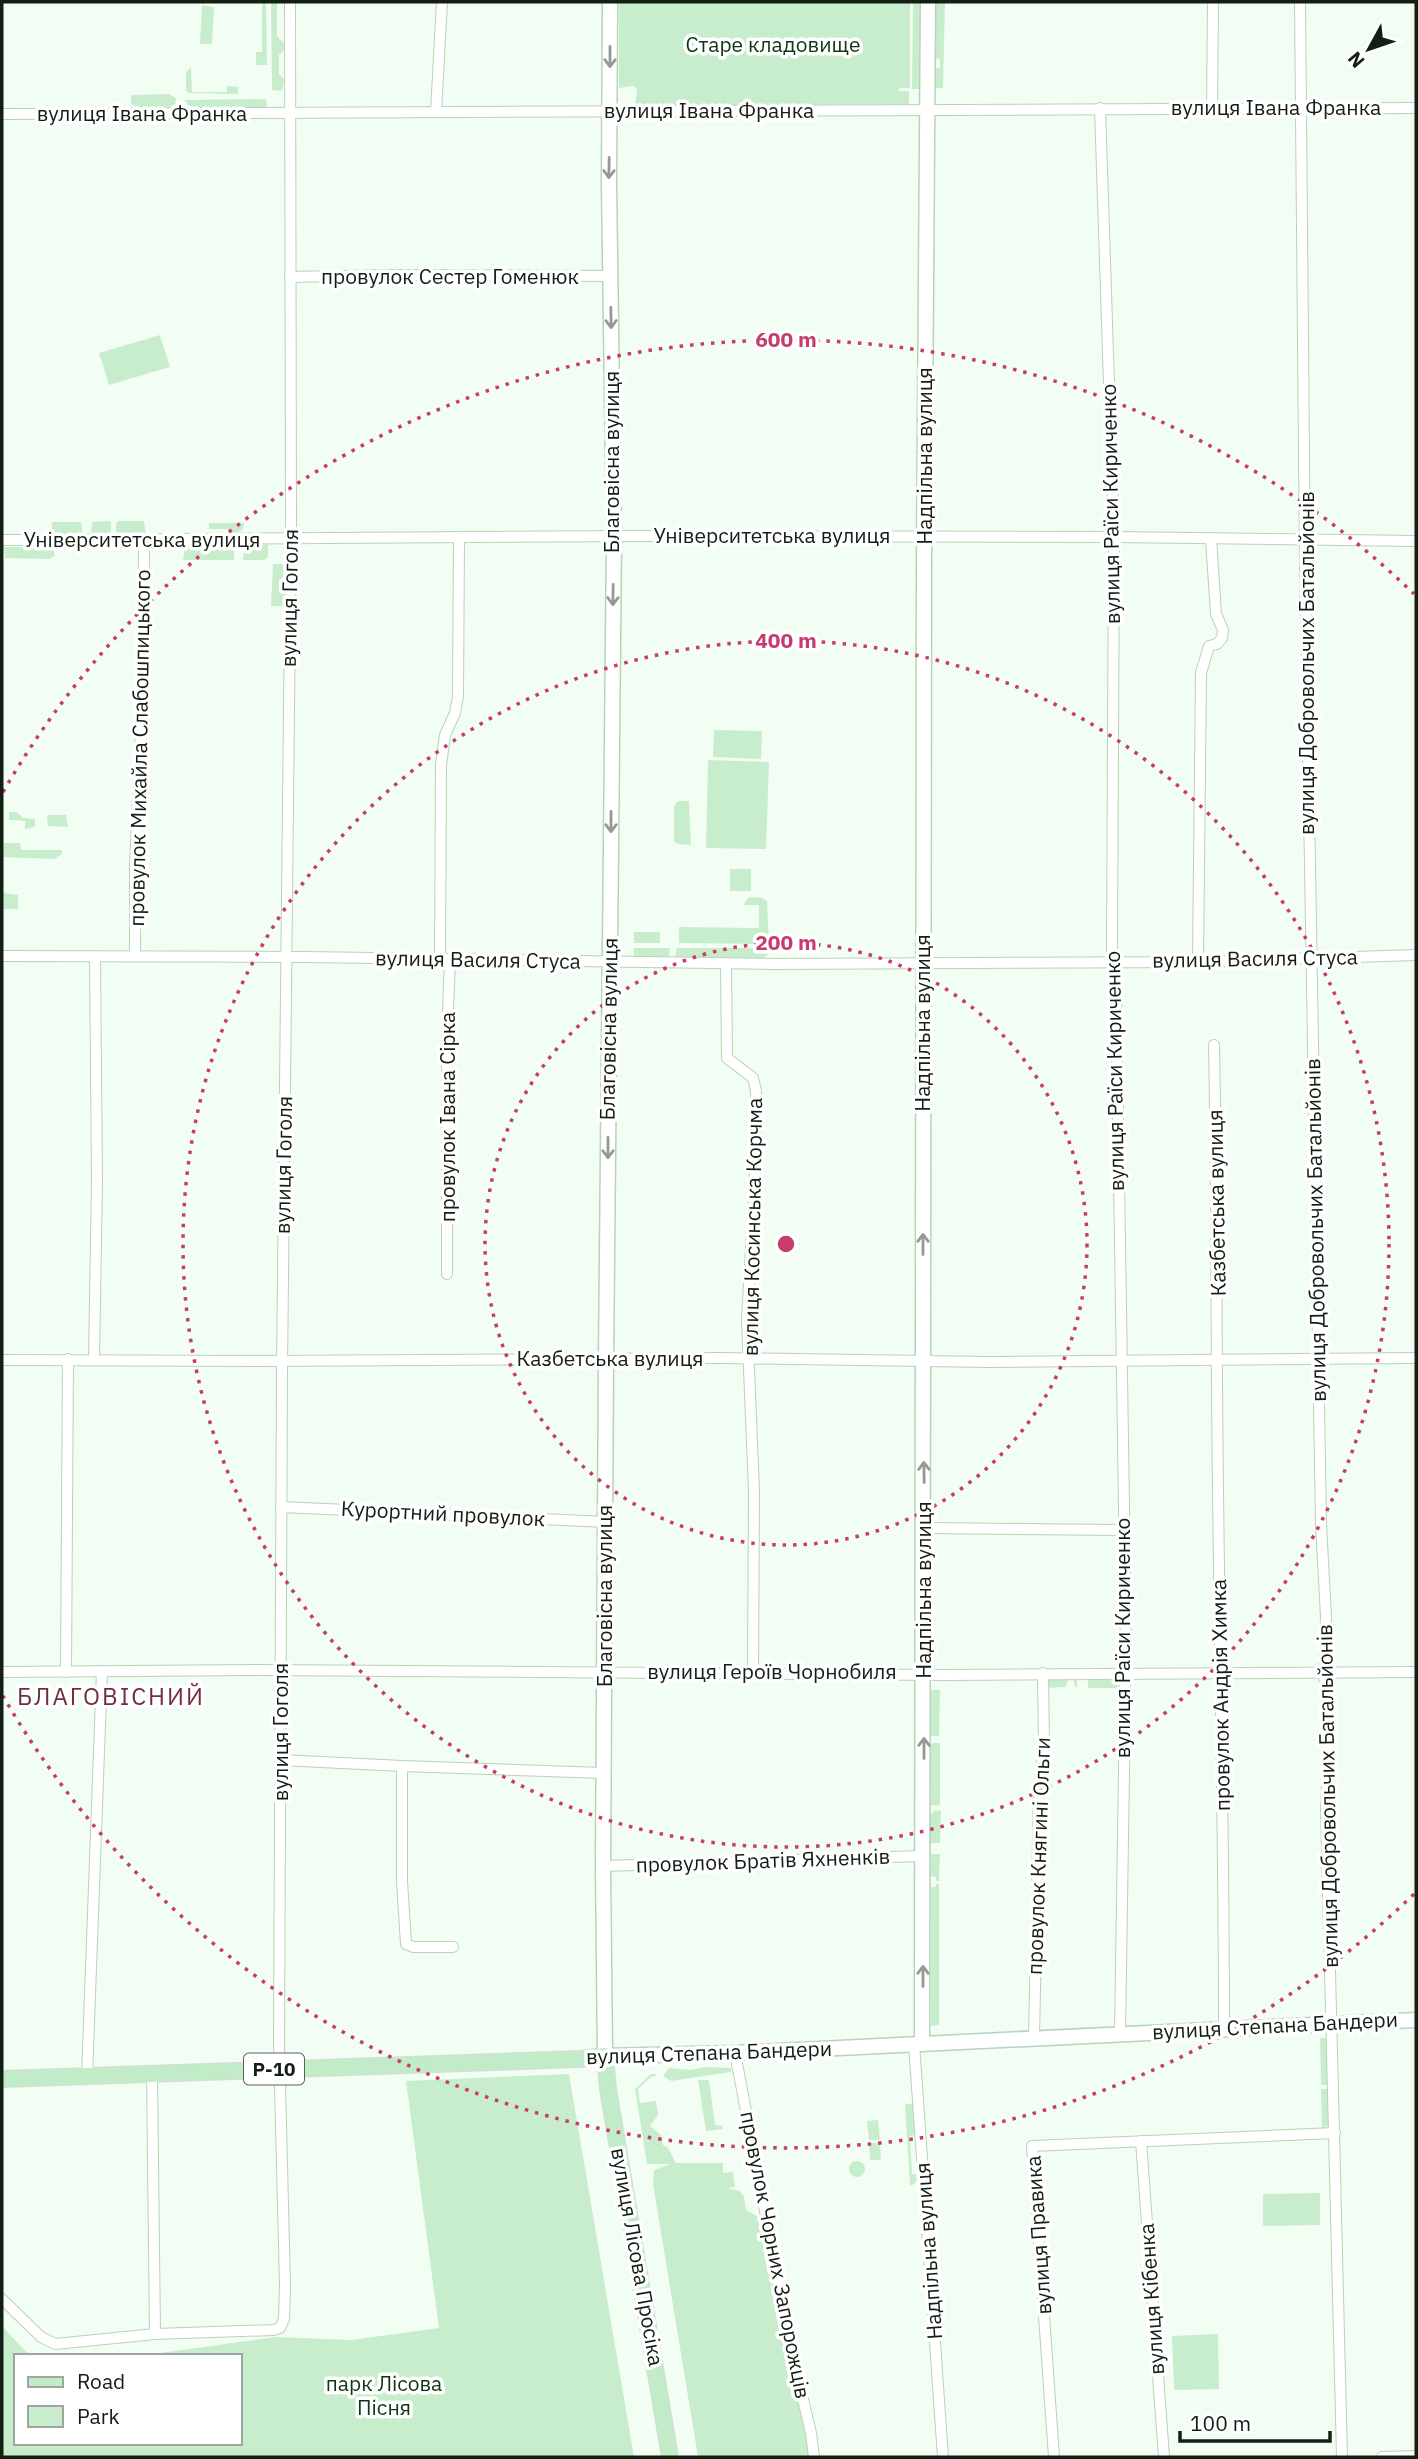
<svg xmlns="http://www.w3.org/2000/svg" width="1418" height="2459" font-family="'IBM Plex Sans',sans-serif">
	<rect width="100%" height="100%" fill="#f2fef3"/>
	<g fill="#c8edcc">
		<polygon points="262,2 266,2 267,65 256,65 256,52 262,52"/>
		<polygon points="271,2 277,2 277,36 284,43 284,50 279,55 279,74 284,79 282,91 272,90"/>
		<polygon points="619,2 910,2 910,88 900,88 898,91 909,91 909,104 635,106 637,89 633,86 619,88"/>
		<polygon points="913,2 920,2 919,89 912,89"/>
		<polygon points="936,2 945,2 943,88 936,88 935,68 940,68 940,59 935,58"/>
		<polygon points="202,5 214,7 212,44 200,44"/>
		<polygon points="191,67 192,92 227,92 227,86 238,87 238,94 189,93 186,90 186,72"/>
		<polygon points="169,94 176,98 175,104 170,107 135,107 131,103 131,95"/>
		<polygon points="266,99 267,107 193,107 188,105 185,100"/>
		<polygon points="160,335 170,367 109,385 99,353"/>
		<polygon points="109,521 111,522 111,535 91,535 92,522"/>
		<polygon points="118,521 144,521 146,535 116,535 116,523"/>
		<polygon points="52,522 81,522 83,535 52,535"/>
		<polygon points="209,523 244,523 243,529 237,534 227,529 209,529"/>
		<polygon points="234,545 234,560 183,560 185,546"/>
		<polygon points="245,545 268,545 268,557 264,560 243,560"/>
		<polygon points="4,547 53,547 55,556 49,559 5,558"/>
		<polygon points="273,564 284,564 283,606 271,606"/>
		<polygon points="714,730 762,731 761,759 713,757"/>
		<polygon points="708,760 769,762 766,849 706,848"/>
		<polygon points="678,801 689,801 691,845 678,844 674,841 674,807"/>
		<polygon points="9,812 17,812 23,818 35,819 35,827 25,829 25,821 9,820"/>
		<polygon points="47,815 66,815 68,827 48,826"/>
		<polygon points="4,843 20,843 21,850 62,850 62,854 54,859 2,857"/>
		<rect x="730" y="869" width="21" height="22"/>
		<polygon points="2,893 18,895 18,909 2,909"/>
		<polygon points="749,897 762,898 767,901 769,944 679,943 679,927 759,928 759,905 743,905"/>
		<rect x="634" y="932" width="26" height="11"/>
		<polygon points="634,948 670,948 669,959 634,958"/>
		<polygon points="677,948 769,948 768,954 763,959 678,958 675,956"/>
		<polygon points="1077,1677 1077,1687 1075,1687 1074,1680 1068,1680 1066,1687 1046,1688 1047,1678"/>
		<polygon points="1088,1677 1114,1678 1121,1688 1088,1688"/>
		<polygon points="931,1690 940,1690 939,1736 930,1736"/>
		<polygon points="932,1743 940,1743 940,1806 931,1805 930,1745"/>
		<polygon points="941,1810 940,1843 930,1843 930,1816 934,1811"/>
		<polygon points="931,1854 940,1854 939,1881 936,1881 936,1877 930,1876"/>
		<polygon points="936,1884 939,1884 939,2025 931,2026 931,1887 936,1887"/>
		<polygon points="1320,2038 1328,2038 1329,2085 1321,2085"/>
		<polygon points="704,2067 731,2068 731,2072 671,2081 663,2076 669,2068 691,2070"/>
		<polygon points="569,2074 634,2457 2,2457 2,2326 30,2356 16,2356 16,2443 240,2443 240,2356 138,2356 276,2337 351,2340 439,2328 406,2081"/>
		<polygon points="651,2074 656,2074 656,2076 651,2077 638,2089 640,2103 656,2101 658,2115 650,2126 661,2135 663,2145 668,2148 676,2163 723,2163 723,2173 733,2172 735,2187 727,2188 740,2191 744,2197 746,2210 760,2218 810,2448 808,2457 698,2457 653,2184 654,2170 670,2164 647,2164 635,2089"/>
		<polygon points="698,2080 709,2080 715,2125 722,2126 723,2129 706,2131"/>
		<polygon points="1321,2089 1329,2089 1330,2124 1322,2129"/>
		<polygon points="905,2104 913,2104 915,2135 910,2136 912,2174 918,2174 918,2179 913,2185 910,2185"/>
		<polygon points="878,2120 880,2140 869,2140 867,2121"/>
		<polygon points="869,2143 880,2143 881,2160 870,2160"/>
		<circle cx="857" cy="2169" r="8"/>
		<polygon points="1320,2193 1320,2225 1263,2226 1263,2194"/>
		<polygon points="1218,2334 1219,2389 1174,2390 1172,2336"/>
	</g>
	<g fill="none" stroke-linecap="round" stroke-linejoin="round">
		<defs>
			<g id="street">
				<polyline points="1300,2 1305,565 1321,1524 1326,1617 1324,1672 1329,1739 1326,1809 1342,2457"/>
				<polyline points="1100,108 1114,537 1112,948 1116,976 1126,1640 1120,2034"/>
				<polyline points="1212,108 1213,2"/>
				<polyline points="436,112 442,2"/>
				<polyline points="2,114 1416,108"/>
				<polyline points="290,277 385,275 611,276"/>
				<polyline points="2,540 632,536 1114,537 1416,541"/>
				<polyline points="2,956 305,957 774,964 1198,962 1416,955"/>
				<polyline points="135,956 135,866 143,682 144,540"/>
				<polyline points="440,959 441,765 445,735 455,713 458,696 459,538"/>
				<polyline points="1198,962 1201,673 1209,646 1217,644 1222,638 1223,630 1216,614 1211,539"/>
				<polyline points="726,964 727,1058 753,1078 756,1091 755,1175 747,1321 754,1491 753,1672"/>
				<path d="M 1214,1045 C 1217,1193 1216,1341 1218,1489 C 1220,1669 1224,1849 1224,2028"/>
				<polyline points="447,1274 447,1035 450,959"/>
				<polyline points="2,1360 262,1361 721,1358 990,1362 1416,1358"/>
				<polyline points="94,1360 97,1180 95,956"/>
				<polyline points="281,1507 606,1522"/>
				<polyline points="925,1528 1124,1530"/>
				<polyline points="2,1672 262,1670 947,1675 1416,1672"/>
				<polyline points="66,1672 68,1359"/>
				<polyline points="281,1760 402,1766"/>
				<polyline points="603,1866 923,1856"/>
				<polyline points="453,1947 413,1947 406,1944 402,1881 402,1766 604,1773"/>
				<polyline points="1034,2038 1039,1789 1044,1745 1043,1673"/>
				<polyline points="914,2044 943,2457"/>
				<polyline points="735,2053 791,2348 811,2433 814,2457"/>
				<polyline points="152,2073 155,2334"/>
				<polyline points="87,2076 102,1671"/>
				<polyline points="1141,2141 1164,2457"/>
				<polyline points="2,2299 41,2337 55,2344 155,2334 273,2330 280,2328 284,2319 285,2286 279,2044 282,1372 291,518 290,2"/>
				<polyline points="1054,2457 1032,2146 1335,2133"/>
				<polyline points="1382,2457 1416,2456"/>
			</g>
			<g id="secondary">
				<polyline points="610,2 609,184 614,537 606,1359 603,1866 605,2056 735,2053 1416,2020"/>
				<polyline points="922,2044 924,561 928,2"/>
			</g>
			<polyline id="primary" points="2,2079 580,2059 605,2056 608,2089 670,2457"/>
		</defs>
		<use href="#street" stroke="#b7d3ba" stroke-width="12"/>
		<use href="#secondary" stroke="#b7d3ba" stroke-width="17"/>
		<use href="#primary" stroke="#d9dbda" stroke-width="18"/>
		<use href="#street" stroke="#fff" stroke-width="10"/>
		<use href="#secondary" stroke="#fff" stroke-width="14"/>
		<use href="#primary" stroke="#c2ebc8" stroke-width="16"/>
	</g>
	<defs><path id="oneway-shaft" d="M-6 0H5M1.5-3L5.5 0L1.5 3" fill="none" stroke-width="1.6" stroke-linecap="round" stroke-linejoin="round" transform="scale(1.75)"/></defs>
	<g stroke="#959a96">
		<use href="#oneway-shaft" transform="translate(610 57) rotate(90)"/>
		<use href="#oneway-shaft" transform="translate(609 168) rotate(91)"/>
		<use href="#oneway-shaft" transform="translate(611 318) rotate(89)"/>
		<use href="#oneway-shaft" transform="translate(613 595) rotate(91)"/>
		<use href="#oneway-shaft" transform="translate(611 822) rotate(90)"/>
		<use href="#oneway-shaft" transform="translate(608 1148) rotate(90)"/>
		<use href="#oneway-shaft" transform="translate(923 1244) rotate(-90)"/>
		<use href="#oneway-shaft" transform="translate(924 1472) rotate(-91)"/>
		<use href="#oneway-shaft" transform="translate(924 1748) rotate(-90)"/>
		<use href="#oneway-shaft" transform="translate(923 1976) rotate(-90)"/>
	</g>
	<g fill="none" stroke="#c73b6d" stroke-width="3.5" stroke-dasharray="3.5 7">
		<circle cx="786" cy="1244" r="301"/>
		<circle cx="786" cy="1244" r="603"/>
		<path d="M1414 1894A904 904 0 0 1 3 1696M3 792A904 904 0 0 1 1414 594"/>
	</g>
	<g text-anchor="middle" stroke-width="7" stroke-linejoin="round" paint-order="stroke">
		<rect fill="#fff" stroke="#5a625b" stroke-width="2" x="244" y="2053.5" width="60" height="31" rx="5"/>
		<g font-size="19" font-weight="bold" fill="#131e15">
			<text x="274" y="2076">Р-10</text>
		</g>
		<g font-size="21" fill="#0d3517" stroke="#fff">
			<text x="773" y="52">Старе кладовище</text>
			<text x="384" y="2391">парк Лісова<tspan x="384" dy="24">Пісня</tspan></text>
		</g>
		<g font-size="21" fill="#131e15" stroke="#fff">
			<text x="1276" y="115">вулиця Івана Франка</text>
			<text x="709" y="118">вулиця Івана Франка</text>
			<text x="142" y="121">вулиця Івана Франка</text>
			<text x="450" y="284">провулок Сестер Гоменюк</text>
			<text transform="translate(925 456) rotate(-90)" y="7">Надпільна вулиця</text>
			<text transform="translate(612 462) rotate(-90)" y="7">Благовісна вулиця</text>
			<text transform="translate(1111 504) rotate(-91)" y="7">вулиця Раїси Кириченко</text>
			<text x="772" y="543">Університетська вулиця</text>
			<text x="142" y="547">Університетська вулиця</text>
			<text transform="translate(290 598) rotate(-89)" y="7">вулиця Гоголя</text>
			<text transform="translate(1307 663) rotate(-90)" y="7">вулиця Добровольчих Батальйонів</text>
			<text transform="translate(140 748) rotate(-89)" y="7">провулок Михайла Слабошпицького</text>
			<text transform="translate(1255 959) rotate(-1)" y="7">вулиця Василя Стуса</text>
			<text transform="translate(478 960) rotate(1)" y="7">вулиця Василя Стуса</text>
			<text transform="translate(923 1023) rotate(-90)" y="7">Надпільна вулиця</text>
			<text transform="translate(609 1029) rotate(-89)" y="7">Благовісна вулиця</text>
			<text transform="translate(1115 1071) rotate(-91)" y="7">вулиця Раїси Кириченко</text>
			<text transform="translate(448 1117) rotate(-90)" y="7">провулок Івана Сірка</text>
			<text transform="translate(284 1165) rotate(-89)" y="7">вулиця Гоголя</text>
			<text transform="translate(1217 1203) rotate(-91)" y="7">Казбетська вулиця</text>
			<text transform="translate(753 1227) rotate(-89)" y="7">вулиця Косинська Корчма</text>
			<text transform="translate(1316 1230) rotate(-91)" y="7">вулиця Добровольчих Батальйонів</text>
			<text x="610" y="1366">Казбетська вулиця</text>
			<text transform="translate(443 1514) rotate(3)" y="7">Курортний провулок</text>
			<text transform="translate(924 1590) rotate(-90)" y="7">Надпільна вулиця</text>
			<text transform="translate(605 1596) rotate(-90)" y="7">Благовісна вулиця</text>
			<text transform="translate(1123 1638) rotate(-90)" y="7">вулиця Раїси Кириченко</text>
			<text x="772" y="1679">вулиця Героїв Чорнобиля</text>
			<text transform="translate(1221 1695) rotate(-91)" y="7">провулок Андрія Химка</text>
			<text transform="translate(281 1732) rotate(-90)" y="7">вулиця Гоголя</text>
			<text transform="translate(1328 1796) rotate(-91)" y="7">вулиця Добровольчих Батальйонів</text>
			<text transform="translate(1039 1856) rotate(-88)" y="7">провулок Княгині Ольги</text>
			<text transform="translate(763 1861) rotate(-2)" y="7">провулок Братів Яхненків</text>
			<text transform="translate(1275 2026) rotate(-3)" y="7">вулиця Степана Бандери</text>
			<text transform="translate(709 2053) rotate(-2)" y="7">вулиця Степана Бандери</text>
			<text transform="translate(1039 2235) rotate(-94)" y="7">вулиця Правика</text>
			<text transform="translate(929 2251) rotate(-94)" y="7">Надпільна вулиця</text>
			<text transform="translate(775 2255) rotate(79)" y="7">провулок Чорних Запорожців</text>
			<text transform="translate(637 2257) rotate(80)" y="7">вулиця Лісова Просіка</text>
			<text transform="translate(1152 2299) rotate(-94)" y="7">вулиця Кібенка</text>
		</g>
		<g font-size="24" letter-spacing="2" fill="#712c42" stroke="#fff">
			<text x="111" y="1705">БЛАГОВІСНИЙ</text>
		</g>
	</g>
	<circle cx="786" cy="1244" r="10" fill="#c73b6d" stroke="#fff" stroke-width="3.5"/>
	<g font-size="21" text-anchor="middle" font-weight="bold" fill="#c73b6d" stroke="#fff" stroke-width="7" stroke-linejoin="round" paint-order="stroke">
		<text x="786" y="347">600 m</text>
		<text x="786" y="648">400 m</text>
		<text x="786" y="950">200 m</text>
	</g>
	<rect width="1418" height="2459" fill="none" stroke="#131e15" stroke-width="7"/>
	<rect x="14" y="2354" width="228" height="91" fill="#ffffff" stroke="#a1a5a1" stroke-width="2"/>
	<rect x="28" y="2377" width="35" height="10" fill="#c2ebc8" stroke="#a1a5a1" stroke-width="2"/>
	<text x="77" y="2389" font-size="21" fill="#131e15">Road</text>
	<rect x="28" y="2406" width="35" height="21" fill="#c8edcc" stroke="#a1a5a1" stroke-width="2"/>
	<text x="77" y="2424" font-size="21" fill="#131e15">Park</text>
	<g transform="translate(1369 49) rotate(230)" stroke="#ffffff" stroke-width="5" paint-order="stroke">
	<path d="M0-5L12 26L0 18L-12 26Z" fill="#131e15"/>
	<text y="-10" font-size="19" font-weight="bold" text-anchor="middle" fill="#131e15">N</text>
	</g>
	<path d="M1180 2431v10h150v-10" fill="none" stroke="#131e15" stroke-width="3.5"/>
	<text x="1190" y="2431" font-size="21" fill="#131e15" stroke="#ffffff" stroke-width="5" paint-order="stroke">100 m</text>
</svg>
